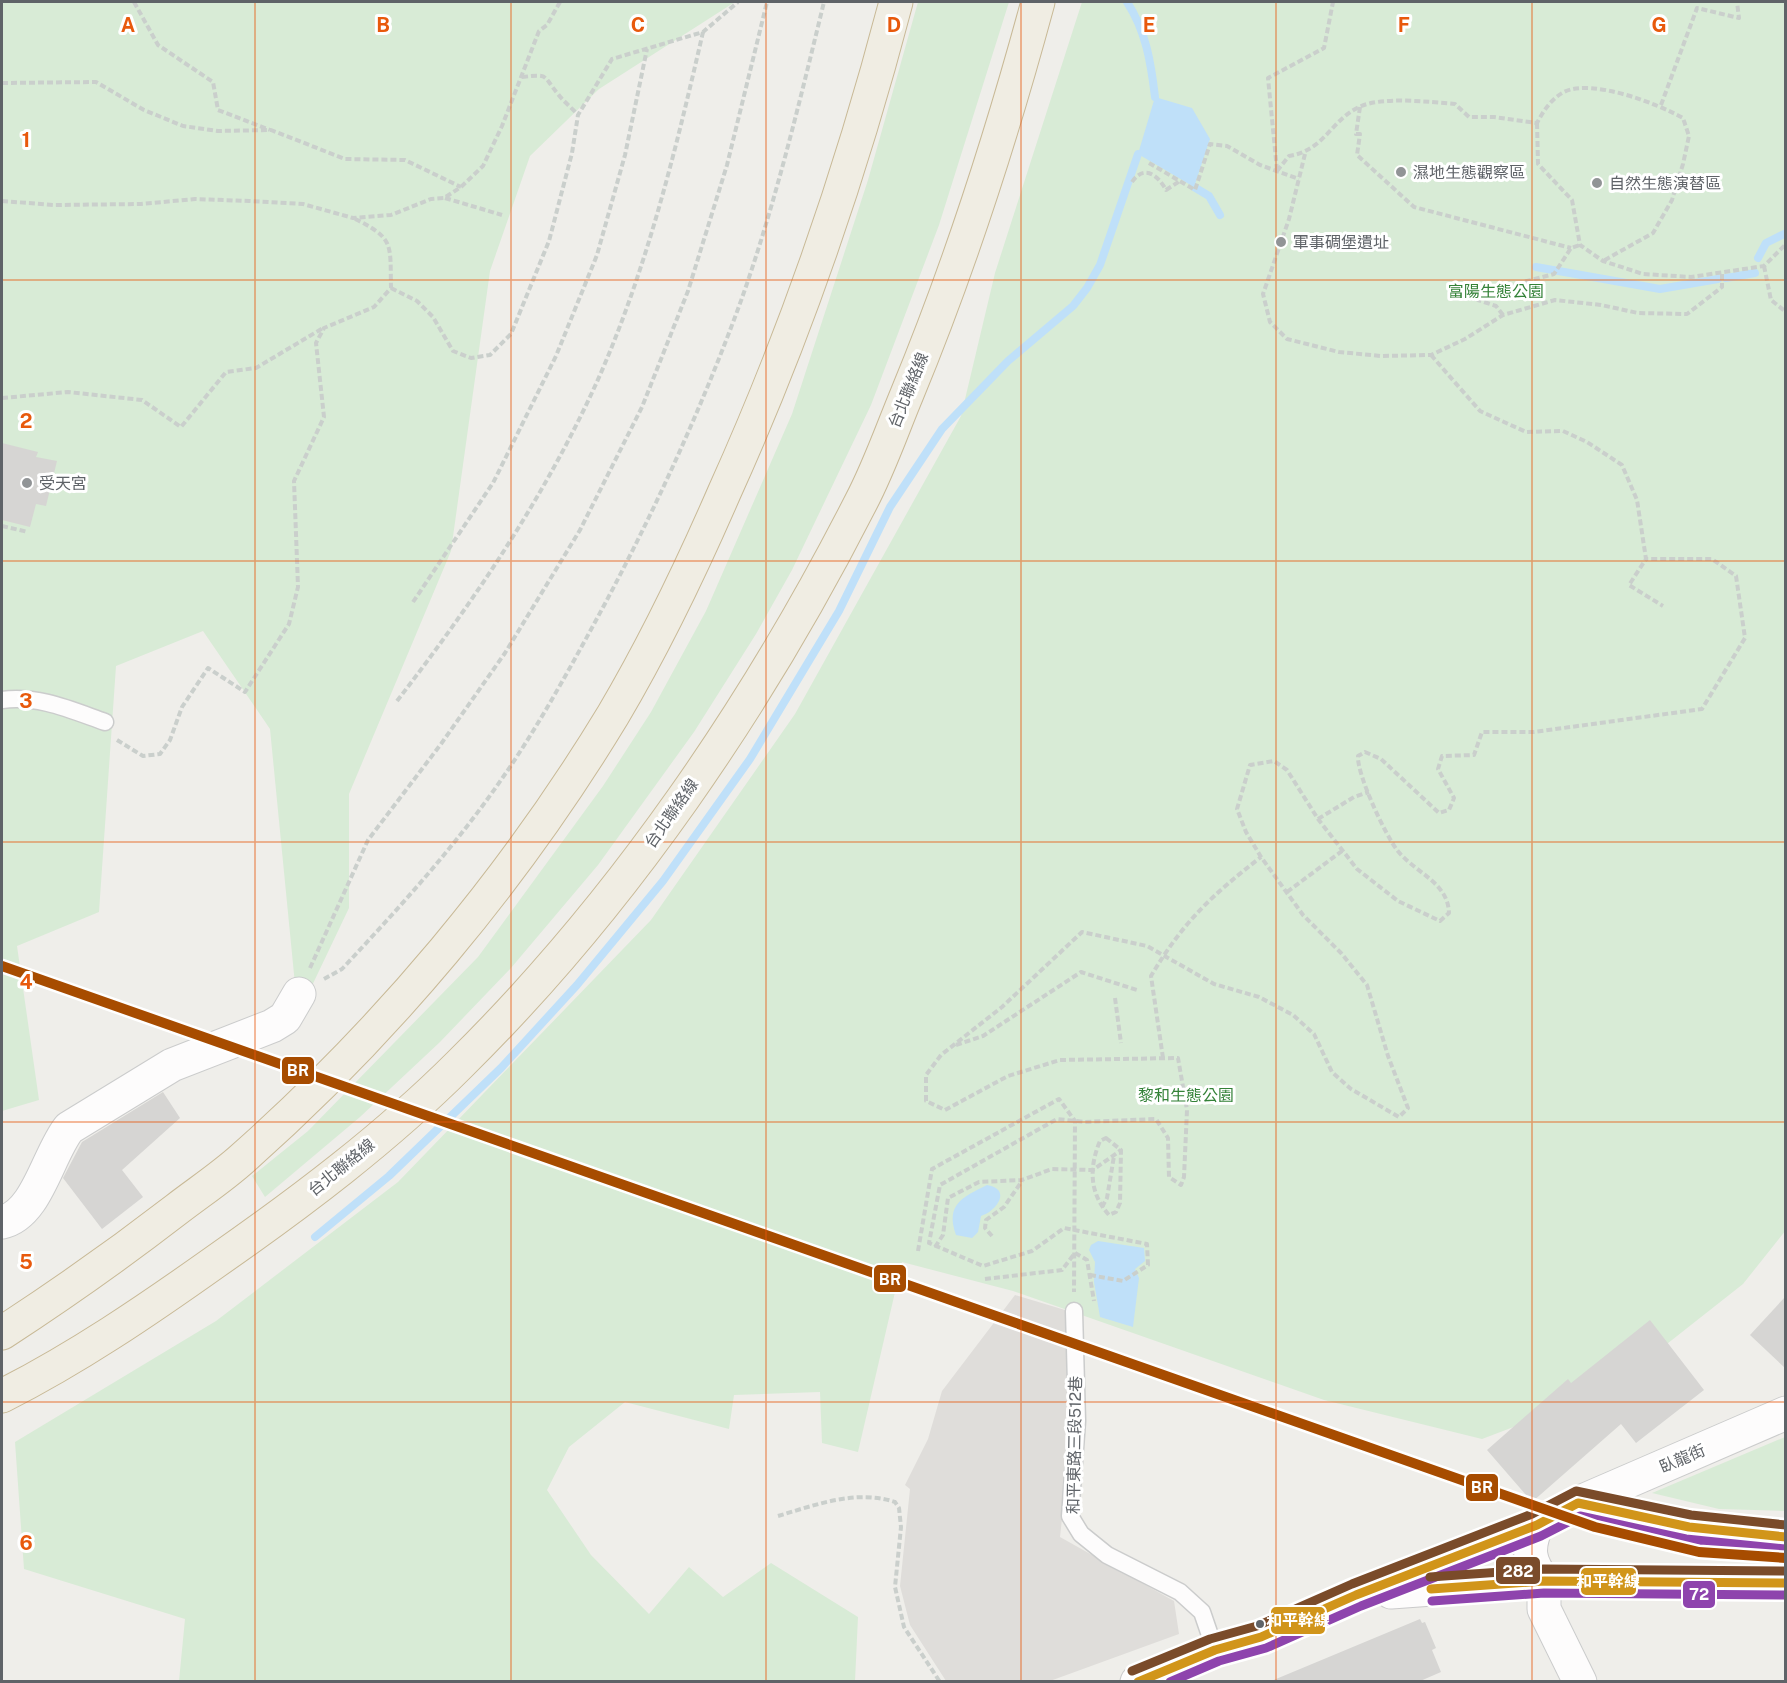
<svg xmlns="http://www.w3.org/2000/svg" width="1787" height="1683" font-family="'Public Sans','Noto Sans TC',sans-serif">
	<rect width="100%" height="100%" fill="#efeeea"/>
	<polygon fill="#dfddda" points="1015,1295 1065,1310 1069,1454 1060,1537 1174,1601 1179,1634 1050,1681 946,1681 910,1625 900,1586 910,1489 905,1485 928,1439 942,1391"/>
	<g fill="#d8ebd6">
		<polygon points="2,2 735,2 599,89 530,156 490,271 451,551 349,794 349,908 298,1015 270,729 203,631 116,666 99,912 17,946 39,1100 2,1111"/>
		<polygon points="918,2 1009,2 939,225 871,405 792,570 756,634 694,732 598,865 511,968 440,1042 360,1117 265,1197 252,1176 308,1131 478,957 603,786 651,712 706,611 792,414 868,180"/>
		<polygon points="1082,2 1785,2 1786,1230 1743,1284 1606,1392 1482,1439 1324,1400 1013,1291 902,1262 858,1452 822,1443 820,1392 734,1395 729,1429 625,1402 569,1447 547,1490 591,1555 649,1614 689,1567 723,1597 771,1563 858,1617 855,1681 179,1681 185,1619 24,1569 15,1442 216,1321 398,1182 651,920 795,714 961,416 995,273"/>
		<polygon points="1785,1437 1785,1511 1719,1509 1652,1493"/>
	</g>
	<g fill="#bfe0f9">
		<polygon points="1155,97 1192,108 1210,139 1194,187 1138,154"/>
		<path d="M 987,1185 C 1012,1189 997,1211 981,1216 L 978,1232 L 972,1238 L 956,1235 C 945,1204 963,1197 987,1185 Z"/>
		<polygon points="1098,1241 1144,1248 1145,1261 1135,1269 1139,1278 1133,1327 1100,1317 1094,1282 1095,1262 1089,1250 1091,1245"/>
	</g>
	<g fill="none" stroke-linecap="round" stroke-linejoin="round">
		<g stroke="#bfe0f9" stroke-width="8">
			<path d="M 1127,2 C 1146,31 1151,63 1155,97"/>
			<polyline points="1194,187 1209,196 1220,215"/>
			<polyline points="1758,258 1766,243 1786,233"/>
			<polyline points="1536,267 1660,289 1718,279"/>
			<polyline points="1726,278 1755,273"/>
			<polyline points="315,1237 389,1176 501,1068 577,985 663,881 750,759 839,611 890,507 942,429 1008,361 1073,306 1087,288 1100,265 1138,154"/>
		</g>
	</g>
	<g fill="#d6d5d3">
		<polygon points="2,443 38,452 36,457 57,461 46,506 36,504 30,527 2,520"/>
		<polygon points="163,1092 180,1118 122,1170 143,1197 102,1229 63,1178 82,1142"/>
		<polygon points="1785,1297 1785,1368 1750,1335"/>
		<polygon points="1650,1320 1704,1390 1636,1443 1621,1424 1532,1502 1487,1450 1568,1379 1571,1383"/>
		<polygon points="1420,1619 1422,1623 1425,1622 1436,1648 1432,1650 1441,1672 1418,1682 1269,1682"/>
	</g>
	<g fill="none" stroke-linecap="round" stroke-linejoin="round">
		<defs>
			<g id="service">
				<path d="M 2,700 C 38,695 71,710 105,722"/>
				<polyline points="1074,1311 1077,1421 1070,1516 1081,1534 1107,1555 1180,1592 1202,1612 1215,1650"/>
			</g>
			<g id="minor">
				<path d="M 2,1222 C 37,1215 48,1154 69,1128 L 172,1065 L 272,1026 L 285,1018 L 299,994"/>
				<polyline points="1578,1503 1786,1413"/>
				<polyline points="1544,1581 1544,1609 1580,1682"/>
			</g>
			<g id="secondary">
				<path d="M 1537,1525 C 1527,1548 1528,1561 1544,1581"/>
				<polyline points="1391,1592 1544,1581 1786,1583"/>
				<polyline points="1137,1682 1215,1650 1261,1637 1356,1595 1537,1525 1578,1503 1689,1527 1786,1537"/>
			</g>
			<g id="motorway">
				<path d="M 2,1333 C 62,1294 120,1253 177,1209 C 199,1192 222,1177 243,1158 C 386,1031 513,880 613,715 C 655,644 691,569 724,493 C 796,334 852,170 896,2"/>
				<path d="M 2,1396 C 77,1358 146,1311 215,1262 C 301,1202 386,1138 460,1064 C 623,903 757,706 861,502 C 879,468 892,430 907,394 C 960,266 1002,135 1038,2"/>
			</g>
		</defs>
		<use href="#service" stroke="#cbcccc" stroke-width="19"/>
		<use href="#minor" stroke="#cbcccc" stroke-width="35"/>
		<use href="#secondary" stroke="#cacacb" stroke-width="35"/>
		<use href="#motorway" stroke="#c8b996" stroke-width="35"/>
		<g stroke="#cacfcc" stroke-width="4" stroke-dasharray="6 3" stroke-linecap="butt">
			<polyline points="134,2 158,45 213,82 218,110 270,130"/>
			<path d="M 522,77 C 550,74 542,75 558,94 C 563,101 572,108 578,115"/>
			<polyline points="2,83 96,82 144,110 183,126 218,131 271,130 345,159 405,160 461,187"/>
			<polyline points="1661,105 1697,8 1739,18 1737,2"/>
			<polyline points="1360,107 1356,134 1360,134 1357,155 1414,207 1571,248"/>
			<polyline points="1537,123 1538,164 1572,200 1580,245 1603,261 1643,274 1691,277 1764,266 1786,244"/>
			<polyline points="1305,154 1289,219 1263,294 1270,322 1287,339 1339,352 1381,356 1431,355 1465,339 1503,315 1555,300 1601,305 1638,313 1687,314 1722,287 1722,273"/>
			<polyline points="1149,163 1195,190 1210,144 1227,146 1260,165 1299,179"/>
			<polyline points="1277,170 1268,78 1324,48 1333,2"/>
			<path d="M 1277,171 L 1289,156 C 1325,150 1330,121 1359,107 C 1382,96 1430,102 1455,104 L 1469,117 L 1494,117 L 1537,123 C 1544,110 1551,99 1564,92 C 1592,78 1658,104 1683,118 L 1689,136 L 1683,164 L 1672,200 L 1653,233 L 1603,261"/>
			<path d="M 1132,182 C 1144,164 1158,175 1166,190 L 1180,181"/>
			<polyline points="445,198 502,215"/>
			<polyline points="2,201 54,205 141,204 195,199 249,201 303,204 353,218 391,215 431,199 444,198 461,187 483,166 502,126 539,31 547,25 560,2"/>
			<polyline points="1764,266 1771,300 1786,312"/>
			<polyline points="391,288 417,301 433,317 453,351 471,358 490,355 511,334 549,241 572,153 578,115 612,59 703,32 738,2"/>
			<polyline points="1503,315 1496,306 1478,300 1523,282 1554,274 1571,248 1580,245"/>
			<polyline points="1431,355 1480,411 1526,432 1563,431 1587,442 1622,465 1637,500 1646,559 1629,585 1663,606"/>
			<polyline points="2,398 68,392 142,400 181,427 226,372 256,368 323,328"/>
			<polyline points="2,526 28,532"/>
			<polyline points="413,602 493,483 556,356 597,255 625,155 647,49"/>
			<path d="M 397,701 C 475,600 548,492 600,375 C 648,265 676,149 703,32"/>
			<path d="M 117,740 L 143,756 L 160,754 L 170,740 L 182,707 L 208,668 L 245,692 L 289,624 L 298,587 L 294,481 L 324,417 L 316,343 L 324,328 L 374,307 L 391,288 C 390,244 395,238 353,218"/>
			<polyline points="1318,819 1354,797 1369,792"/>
			<polyline points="1287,892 1342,851"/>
			<polyline points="310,968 368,840 441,744 505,653 580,530 642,407 688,291 727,165 767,2"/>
			<path d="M 324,979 L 342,969 C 398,909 454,848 501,780 C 536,730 565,677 594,624 C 649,523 698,417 738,309 C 774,210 799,104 824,2"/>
			<polyline points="1115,998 1121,1043"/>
			<polyline points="956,1045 983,1036 1081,972 1137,990"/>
			<path d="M 1163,1058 L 1151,976 C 1183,922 1212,895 1261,857"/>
			<path d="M 1106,1138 L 1121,1150 L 1120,1203 L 1116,1212 L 1109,1215 C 1089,1193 1089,1167 1100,1141 Z"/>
			<polyline points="1102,1207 1107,1198 1114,1156"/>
			<polyline points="992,1236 985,1228 986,1220 1004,1207 1022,1181"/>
			<polyline points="935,1247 943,1235 948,1198 979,1182 1022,1180 1052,1169 1093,1170 1121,1150"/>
			<polyline points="918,1251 932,1169 1059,1099 1075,1121 1074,1292"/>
			<path d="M 1090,1275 L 1123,1281 L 1148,1265 L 1147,1244 L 1064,1228 L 1032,1251 L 983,1266 L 929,1243 L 940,1185 L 1057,1119 L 1085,1122 L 1156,1119 L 1168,1138 L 1169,1177 L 1181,1185 L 1184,1177 L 1187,1110 L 1178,1058 L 1060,1060 L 1008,1076 L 945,1110 L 926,1101 L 926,1075 L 941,1055 L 1002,1007 L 1082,932 L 1147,946 L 1214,984 L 1259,997 L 1293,1015 L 1314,1034 L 1332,1072 L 1351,1089 L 1399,1117 L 1408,1108 L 1388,1056 L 1367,985 L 1341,953 L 1303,915 L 1261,857 L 1246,832 L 1237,809 L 1250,765 L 1274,761 L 1287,770 L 1318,819 L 1357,869 L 1398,901 L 1440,921 L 1449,913 C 1448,882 1415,873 1397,850 C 1385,834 1357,775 1358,756 L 1365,752 L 1381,759 L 1439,813 L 1449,810 L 1454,798 L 1438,769 L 1442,756 L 1474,755 L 1482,732 L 1534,732 L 1702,709 L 1745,638 L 1736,576 L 1712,559 L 1646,559"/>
			<polyline points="985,1279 1062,1270 1075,1253 1087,1260 1094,1301"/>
			<path d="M 778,1516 C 815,1505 857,1489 895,1502 L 899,1508 L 901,1527 L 895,1587 L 904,1627 L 940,1682"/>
		</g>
		<use href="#service" stroke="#fdfcfc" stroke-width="16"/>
		<use href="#minor" stroke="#fdfcfc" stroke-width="33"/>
		<use href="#secondary" stroke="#fdfcfc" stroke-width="33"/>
		<use href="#motorway" stroke="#f0ede3" stroke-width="33"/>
		<defs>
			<g id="bus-1">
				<polyline points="1431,1589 1544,1581 1786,1583"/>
				<polyline points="1138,1682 1215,1650 1261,1637 1356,1595 1537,1525 1578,1503 1689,1527 1786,1537"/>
			</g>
			<g id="bus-2">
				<polyline points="1432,1601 1544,1593 1786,1595"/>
				<polyline points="1170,1682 1219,1661 1266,1648 1361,1606 1541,1536 1580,1516 1686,1539 1785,1549"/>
			</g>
			<g id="bus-3">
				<polyline points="1430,1577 1544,1569 1786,1571"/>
				<polyline points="1132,1671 1210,1639 1257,1626 1352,1584 1532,1514 1576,1491 1691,1515 1786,1525"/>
			</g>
		</defs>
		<use href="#bus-1" stroke="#fff" stroke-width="14"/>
		<use href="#bus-2" stroke="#fff" stroke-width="14"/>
		<use href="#bus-3" stroke="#fff" stroke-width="14"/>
		<use href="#bus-1" stroke="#d1951a" stroke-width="9"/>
		<use href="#bus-2" stroke="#8e44ad" stroke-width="9"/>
		<use href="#bus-3" stroke="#7a4b2a" stroke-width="9"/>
		<defs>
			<polyline id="metro-1" points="2,966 1595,1527 1699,1552 1786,1558"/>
		</defs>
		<use href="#metro-1" stroke="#fff" stroke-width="15"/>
		<use href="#metro-1" stroke="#a74c00" stroke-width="10"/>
	</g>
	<path fill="none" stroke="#e8590c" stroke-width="1.5" stroke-opacity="0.55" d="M 255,2 L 255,1682M 511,2 L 511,1682M 766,2 L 766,1682M 1021,2 L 1021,1682M 1276,2 L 1276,1682M 1532,2 L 1532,1682M 2,280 L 1786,280M 2,561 L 1786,561M 2,842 L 1786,842M 2,1122 L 1786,1122M 2,1402 L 1786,1402"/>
	<g fill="#919496" stroke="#fff" stroke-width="2">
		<circle cx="1401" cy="172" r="6"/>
		<circle cx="1597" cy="183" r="6"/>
		<circle cx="1281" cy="242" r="6"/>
		<circle cx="27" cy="483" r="6"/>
	</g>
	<circle fill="#5f6368" stroke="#fff" stroke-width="2" cx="1260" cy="1624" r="5"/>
	<g text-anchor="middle" stroke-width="6" stroke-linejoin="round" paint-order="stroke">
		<g font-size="16" fill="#5f6368" stroke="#fff" text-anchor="start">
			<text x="1413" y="178">濕地生態觀察區</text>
			<text x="1609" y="189">自然生態演替區</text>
			<text x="1293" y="248">軍事碉堡遺址</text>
			<text x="39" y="489">受天宮</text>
		</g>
		<g font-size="16" fill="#348238" stroke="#fff">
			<text x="1496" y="297">富陽生態公園</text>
			<text x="1186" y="1101">黎和生態公園</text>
		</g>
		<g font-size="16" fill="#5f6368" stroke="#fff">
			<text transform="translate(908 390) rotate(-68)" y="6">台北聯絡線</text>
			<text transform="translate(671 813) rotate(-55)" y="6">台北聯絡線</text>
			<text transform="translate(341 1167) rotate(-39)" y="6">台北聯絡線</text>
			<text transform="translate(1074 1445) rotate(-89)" y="6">和平東路三段512巷</text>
			<text transform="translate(1682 1458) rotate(-23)" y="6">臥龍街</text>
		</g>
	</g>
	<g font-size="20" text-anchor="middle" font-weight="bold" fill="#e8590c" stroke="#fff" stroke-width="6" stroke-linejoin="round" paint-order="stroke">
		<text x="128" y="32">A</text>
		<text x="383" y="32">B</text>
		<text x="638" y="32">C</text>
		<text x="894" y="32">D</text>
		<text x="1149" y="32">E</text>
		<text x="1404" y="32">F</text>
		<text x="1659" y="32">G</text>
		<text x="26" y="147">1</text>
		<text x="26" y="428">2</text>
		<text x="26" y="708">3</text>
		<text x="26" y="989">4</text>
		<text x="26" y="1269">5</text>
		<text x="26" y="1550">6</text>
	</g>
	<g stroke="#fff" stroke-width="2">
		<rect x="281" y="1056" width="34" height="29" rx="6" fill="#a74c00"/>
		<rect x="873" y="1264" width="34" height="29" rx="6" fill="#a74c00"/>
		<rect x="1465" y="1473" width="34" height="29" rx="6" fill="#a74c00"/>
		<rect x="1495" y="1556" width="46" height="29" rx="6" fill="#7a4b2a"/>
		<rect x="1580" y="1567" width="57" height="29" rx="6" fill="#d1951a"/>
		<rect x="1682" y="1580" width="34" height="29" rx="6" fill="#8e44ad"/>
		<rect x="1270" y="1606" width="56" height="29" rx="6" fill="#d1951a"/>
	</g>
	<g font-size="16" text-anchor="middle" font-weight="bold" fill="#fff">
		<text x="298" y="1076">BR</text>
		<text x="890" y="1285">BR</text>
		<text x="1482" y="1493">BR</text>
		<text x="1518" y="1577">282</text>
		<text x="1608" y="1587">和平幹線</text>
		<text x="1699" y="1600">72</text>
		<text x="1298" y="1626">和平幹線</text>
	</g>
	<rect width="1787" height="1683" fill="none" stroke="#5f6368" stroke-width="6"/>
</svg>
